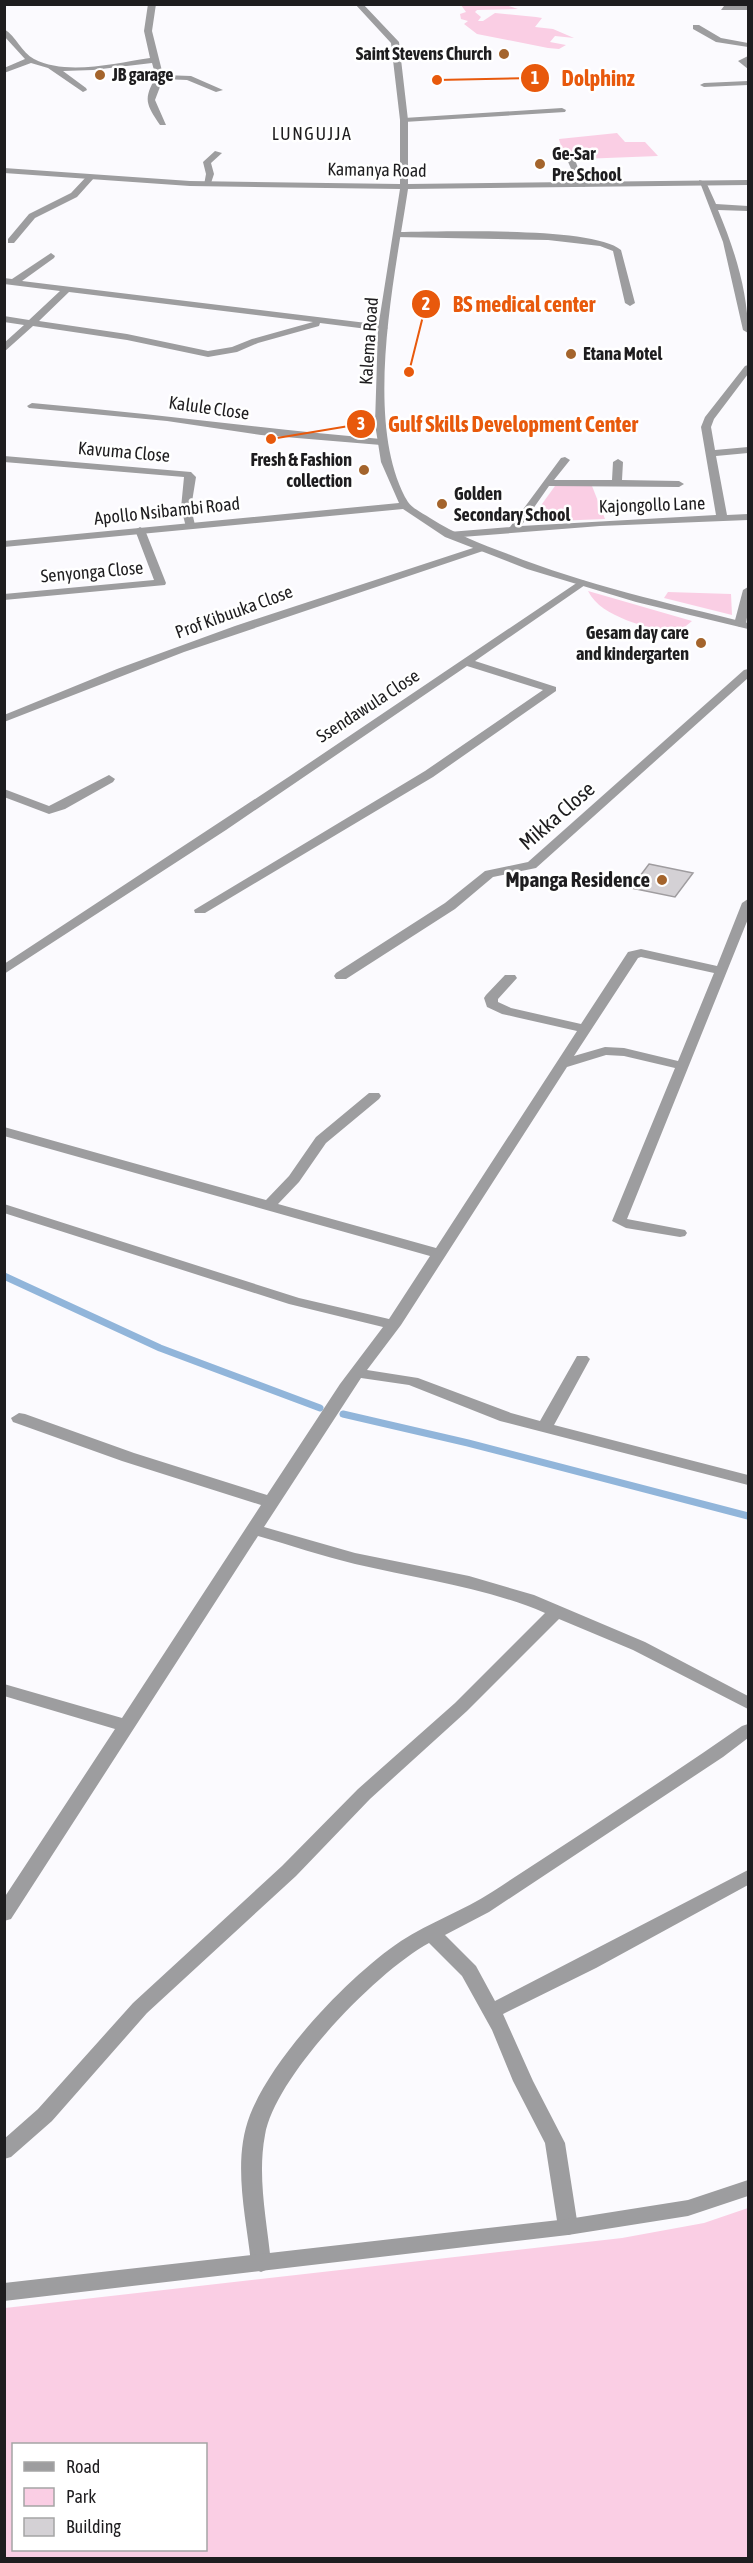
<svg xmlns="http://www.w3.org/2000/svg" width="753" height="2563" font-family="'Asap Condensed',sans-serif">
	<rect width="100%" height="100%" fill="#fbfafe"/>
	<g fill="#facee4" fill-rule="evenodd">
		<polygon points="503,4 518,9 477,10 475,12 481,17 478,21 483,21 495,13 536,17 542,18 535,27 553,29 574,38 555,36 550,42 566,45 559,49 548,48 477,34 464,24 468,21 461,19 460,14 466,12 461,5"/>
		<polygon points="617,133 625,142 645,142 658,156 581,159 573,152 563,153 559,139"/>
		<polygon points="555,486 592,486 605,519 529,522"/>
		<path d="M 588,591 L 692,621 L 675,635 C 648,626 602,619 588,591 Z"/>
		<polygon points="668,592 731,594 732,615 664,598"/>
		<path d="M 748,2208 L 748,2558 L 5,2558 L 5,2308 L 622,2238 L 704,2223 ZM 206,2444 L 206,2550 L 14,2550 L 14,2444 Z"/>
	</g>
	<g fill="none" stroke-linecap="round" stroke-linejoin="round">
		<g stroke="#91b5da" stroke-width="7">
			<polyline points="4,1276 160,1348 320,1408"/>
			<polyline points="343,1414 468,1443 748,1516"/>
		</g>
	</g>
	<polygon fill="#d4d1d5" stroke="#9f9c9f" stroke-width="1.5" points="649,864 693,873 675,897 631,888"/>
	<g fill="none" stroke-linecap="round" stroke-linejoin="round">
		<g fill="#9d9d9f" fill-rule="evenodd">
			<path d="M 148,4 L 156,4 L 152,31 L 163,75 L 191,76 L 223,90 L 216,92 L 187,80 L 163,79 L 155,100 L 166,125 L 160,125 C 146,104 143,99 156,77 L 152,63 L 93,70 L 63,71 L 86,88 L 87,90 L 83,92 L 48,68 L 31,63 L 4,73 L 4,68 L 25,59 L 4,36 L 4,29 C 16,36 22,53 34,59 C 67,76 115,63 150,58 L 144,31 Z"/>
			<polygon points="724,6 748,6 748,10 721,10"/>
			<polygon points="693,25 699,25 721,38 748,43 748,47 716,42 693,29"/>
			<polygon points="748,56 748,69 738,61"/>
			<polygon points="748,81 748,85 704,87 700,85 704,83"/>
			<polygon points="562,108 566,110 565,112 404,122 400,120 404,118"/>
			<polygon points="215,151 222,153 211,163 214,174 211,183 204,185 206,174 203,162"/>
			<polygon points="570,154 574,157 585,187 578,185 566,157"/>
			<polygon points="87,176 94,178 77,197 35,218 14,243 8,243 8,239 29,214 71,193"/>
			<path d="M 699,180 L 706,182 L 716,204 L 748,206 L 748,211 L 718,210 C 734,248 748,291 748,333 L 743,330 L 723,242 Z"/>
			<path d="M 398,232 C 441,232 592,226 621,250 L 635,303 L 630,306 L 625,303 L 613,251 L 600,246 L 548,240 L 395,237 L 394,235 Z"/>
			<path d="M 51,253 L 55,256 L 54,258 L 22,281 L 383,325 L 388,328 L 383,331 L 320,323 L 319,326 L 258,343 L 237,352 L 208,357 L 127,340 L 33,326 L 4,352 L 4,343 L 24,325 L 4,322 L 4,316 L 29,320 L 60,291 L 4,284 L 4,278 L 12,279 ZM 69,292 L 313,322 L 252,339 L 232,347 L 208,351 L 127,334 L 39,321 Z"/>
			<polygon points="748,365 748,374 714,419 711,427 715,450 748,447 748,453 716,456 727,515 748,514 748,520 600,526 449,538 444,535 449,532 510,527 561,458 565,457 570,460 554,480 612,480 613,462 618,459 623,462 622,480 679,481 684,484 679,487 549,486 521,526 716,515 701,427 705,417 745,366"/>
			<path d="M 32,403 C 149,413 264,429 381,439 L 386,442 L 381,445 L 261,435 L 167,421 L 29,408 L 27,406 Z"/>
			<polygon points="4,456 191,472 196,477 191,508 195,525 186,527 181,508 184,477 4,462"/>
			<polygon points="140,527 145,530 166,583 165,585 4,600 4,594 154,580 135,530"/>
			<polygon points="479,546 484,549 483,551 184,652 4,722 4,715 117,669 235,626"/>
			<polygon points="581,580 585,581 585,585 475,661 556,687 556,691 433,777 205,913 195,913 194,910 425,771 543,690 467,666 226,830 4,974 4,964 290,776"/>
			<polygon points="748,587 748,611 746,624 740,627 734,624 743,590"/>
			<polygon points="748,669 748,678 536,868 493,877 455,909 346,979 336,979 334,976 336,973 445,903 485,871 528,862 744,670"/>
			<polygon points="109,775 115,779 113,782 65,809 49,814 4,797 4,789 49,806"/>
			<path d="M 748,899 L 748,919 L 627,1219 L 685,1230 L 687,1233 L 685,1236 L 680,1237 L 626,1228 L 612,1221 L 675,1068 L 624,1056 L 606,1055 L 567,1067 L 401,1325 L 367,1370 L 418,1378 L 511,1413 L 540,1421 L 577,1356 L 587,1356 L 590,1359 L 554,1425 L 748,1475 L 748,1485 L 500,1421 L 409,1385 L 361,1378 L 264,1527 L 355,1553 L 469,1576 L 534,1595 L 645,1642 L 748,1696 L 748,1709 L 633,1650 L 559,1619 L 467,1711 L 370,1799 L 296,1876 L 147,2013 L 52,2121 L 11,2157 L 4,2159 L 4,2139 L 38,2109 L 133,2003 L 282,1866 L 358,1789 L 455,1703 L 545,1613 C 484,1587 419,1579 355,1564 C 322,1556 290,1545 258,1536 L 11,1919 L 4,1921 L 4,1898 L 115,1729 L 4,1696 L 4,1684 L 122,1718 L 261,1505 L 122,1461 L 13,1422 L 11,1418 L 19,1413 L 25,1414 L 134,1453 L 267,1495 L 340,1384 L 383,1327 L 289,1304 L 4,1213 L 4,1204 L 299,1298 L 389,1319 L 430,1256 L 4,1136 L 4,1127 L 266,1200 L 289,1176 L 316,1137 L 369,1093 L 379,1093 L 381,1096 L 379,1099 L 326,1143 L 299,1182 L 278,1204 L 436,1248 L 577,1031 L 502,1014 L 487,1007 L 484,998 L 486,995 L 505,975 L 515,975 L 517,978 L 498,999 L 498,1002 L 511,1008 L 581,1024 L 628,952 L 641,949 L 717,966 L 742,903 ZM 641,957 L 714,973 L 678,1061 L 624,1048 L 605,1047 L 574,1056 L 638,958 Z"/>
			<path d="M 748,1724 L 748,1738 L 723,1757 L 489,1912 L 445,1935 L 476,1966 L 495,2001 L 748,1870 L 748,1885 L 596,1968 L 503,2014 L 533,2081 L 565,2143 L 578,2227 L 575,2233 L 568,2235 L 561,2233 L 558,2227 L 545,2143 L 513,2081 L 492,2030 L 462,1976 L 429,1943 C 377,1971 275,2076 265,2135 C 257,2177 267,2221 271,2263 L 268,2269 L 261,2272 L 254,2269 L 251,2263 C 246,2216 232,2161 250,2115 C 273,2056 349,1976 401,1941 C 430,1922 463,1911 492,1892 C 576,1837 660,1783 742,1726 Z"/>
		</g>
		<g fill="#9d9d9f" fill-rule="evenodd">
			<path d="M 355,4 L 363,4 L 399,42 L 408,120 L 408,184 L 748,180 L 748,185 L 408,189 C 395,276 362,424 408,502 C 413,509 424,514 430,518 C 455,534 481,544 508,554 C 586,585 668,603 748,623 L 748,629 L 636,602 L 527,569 L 445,537 L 403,509 L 4,547 L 4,541 L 399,503 L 381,462 L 375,424 L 378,328 L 400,189 L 190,186 L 4,173 L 4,168 L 190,181 L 400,184 L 400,120 L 391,43 Z"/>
			<polygon points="748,2180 748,2196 688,2216 568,2235 4,2301 4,2283 568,2219 688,2200"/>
		</g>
	</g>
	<g fill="#a4642c" stroke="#fff" stroke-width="2">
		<circle cx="504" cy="54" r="6"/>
		<circle cx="100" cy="75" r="6"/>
		<circle cx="540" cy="164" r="6"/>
		<circle cx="571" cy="354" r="6"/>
		<circle cx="364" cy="470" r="6"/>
		<circle cx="442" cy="504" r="6"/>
		<circle cx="701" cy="643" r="6"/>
		<circle cx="662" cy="880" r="6"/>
	</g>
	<g text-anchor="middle" stroke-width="5" stroke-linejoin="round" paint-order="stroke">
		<g font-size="18" font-weight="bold" fill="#1e1d1f" stroke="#fff" text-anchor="start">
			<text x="492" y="60" text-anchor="end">Saint Stevens Church</text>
			<text x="112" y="81">JB garage</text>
			<text x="552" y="160">Ge-Sar<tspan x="552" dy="21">Pre School</tspan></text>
			<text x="583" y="360">Etana Motel</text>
			<text x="352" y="466" text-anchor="end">Fresh &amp; Fashion<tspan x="352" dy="21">collection</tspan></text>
			<text x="454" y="500">Golden<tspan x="454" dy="21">Secondary School</tspan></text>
			<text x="689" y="639" text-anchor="end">Gesam day care<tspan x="689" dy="21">and kindergarten</tspan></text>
		</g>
		<g font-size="18" letter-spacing="1.5" fill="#1e1d1f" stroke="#fff">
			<text x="312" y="140">LUNGUJJA</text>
		</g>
		<g font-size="18" fill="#1e1d1f" stroke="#fff">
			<text transform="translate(377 170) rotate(1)" y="6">Kamanya Road</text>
			<text transform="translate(369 341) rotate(-86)" y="6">Kalema Road</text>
			<text transform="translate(209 408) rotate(8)" y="6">Kalule Close</text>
			<text transform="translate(124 452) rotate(5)" y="6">Kavuma Close</text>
			<text transform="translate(652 505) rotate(-2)" y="6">Kajongollo Lane</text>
			<text transform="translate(167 511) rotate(-6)" y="6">Apollo Nsibambi Road</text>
			<text transform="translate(92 572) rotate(-5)" y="6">Senyonga Close</text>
			<text transform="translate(234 612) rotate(-20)" y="6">Prof Kibuuka Close</text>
			<text transform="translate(368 706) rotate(-33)" y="6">Ssendawula Close</text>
		</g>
		<g font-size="21" fill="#1e1d1f" stroke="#fff">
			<text transform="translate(557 816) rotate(-41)" y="7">Mikka Close</text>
		</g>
		<g font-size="21" font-weight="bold" fill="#1e1d1f" stroke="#fff" text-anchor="end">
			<text x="650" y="887">Mpanga Residence</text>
		</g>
	</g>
	<path fill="none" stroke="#e8590c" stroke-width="2" d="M437 80L535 78M409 372L426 304M271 439L361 424"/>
	<g fill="#e8590c" stroke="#fff" stroke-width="2">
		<circle cx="437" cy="80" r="6"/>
		<circle cx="409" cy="372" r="6"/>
		<circle cx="271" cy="439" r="6"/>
		<circle cx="535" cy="78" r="15"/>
		<circle cx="426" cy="304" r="15"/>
		<circle cx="361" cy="424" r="15"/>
	</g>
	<g font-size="18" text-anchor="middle" font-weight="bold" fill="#fff">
		<text x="535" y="84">1</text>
		<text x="426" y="310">2</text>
		<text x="361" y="430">3</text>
	</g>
	<g font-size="22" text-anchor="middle" font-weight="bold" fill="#e8590c" stroke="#fff" stroke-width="5" stroke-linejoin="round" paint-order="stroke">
		<text x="598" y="86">Dolphinz</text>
		<text x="524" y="312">BS medical center</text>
		<text x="513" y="432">Gulf Skills Development Center</text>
	</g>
	<rect width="753" height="2563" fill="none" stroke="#1e1d1f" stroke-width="12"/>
	<rect x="12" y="2443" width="195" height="108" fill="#ffffff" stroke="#a5a5a5" stroke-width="1.5"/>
	<rect x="24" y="2462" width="30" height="9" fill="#9d9d9f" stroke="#a5a5a5" stroke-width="1.5"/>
	<text x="66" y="2473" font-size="18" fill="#1e1d1f">Road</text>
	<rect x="24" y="2488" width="30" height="18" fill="#facee4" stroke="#a5a5a5" stroke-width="1.5"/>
	<text x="66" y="2503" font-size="18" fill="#1e1d1f">Park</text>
	<rect x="24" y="2518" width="30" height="18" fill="#d4d1d5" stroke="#a5a5a5" stroke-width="1.5"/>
	<text x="66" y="2533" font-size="18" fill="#1e1d1f">Building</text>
</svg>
